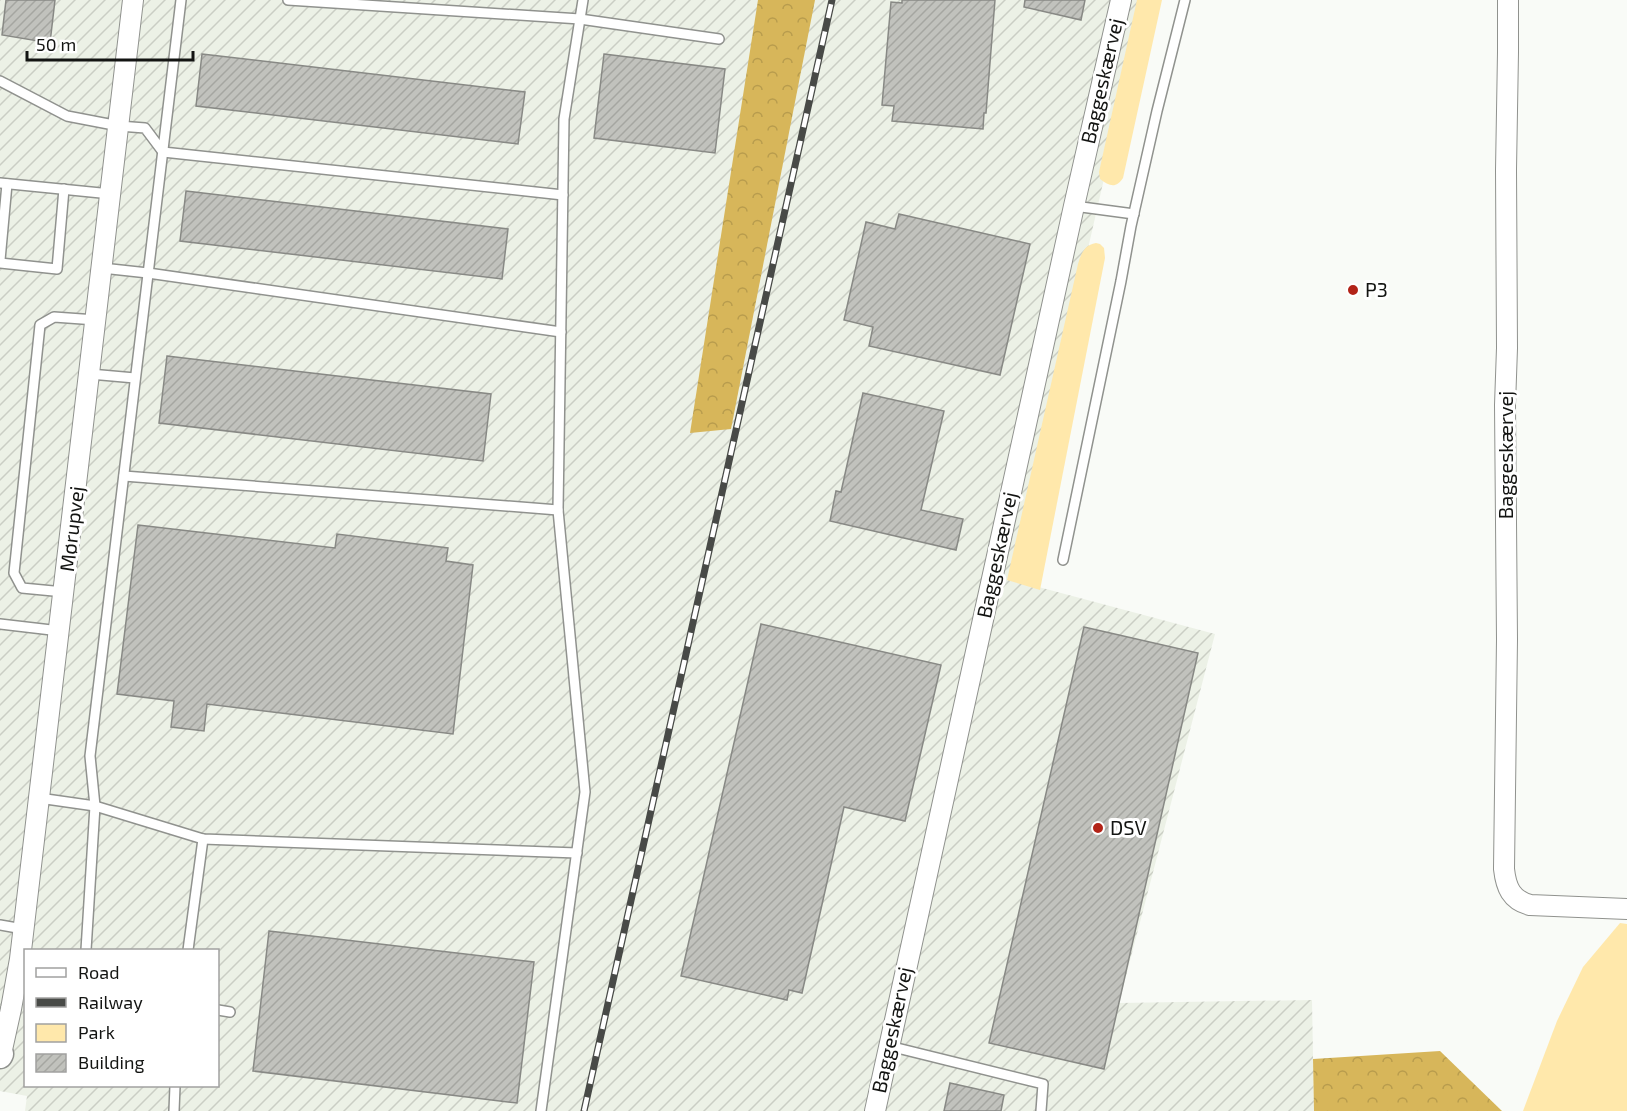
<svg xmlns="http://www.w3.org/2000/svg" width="1627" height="1111" font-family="'Exo 2',sans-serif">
	<defs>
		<pattern id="industrial-furrows" width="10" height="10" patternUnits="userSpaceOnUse" patternTransform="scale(1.5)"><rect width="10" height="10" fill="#ecf1e6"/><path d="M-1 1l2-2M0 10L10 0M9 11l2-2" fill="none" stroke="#cacec4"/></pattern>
		<pattern id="forest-crowns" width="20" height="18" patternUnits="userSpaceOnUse" patternTransform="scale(1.5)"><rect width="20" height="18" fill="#d7b65a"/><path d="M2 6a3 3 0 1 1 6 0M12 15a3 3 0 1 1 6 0" fill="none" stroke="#b89c4d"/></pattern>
		<pattern id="building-hatch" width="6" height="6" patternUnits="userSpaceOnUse" patternTransform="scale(1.5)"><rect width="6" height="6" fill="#c1c2bd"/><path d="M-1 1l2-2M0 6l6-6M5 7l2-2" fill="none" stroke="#a5a6a1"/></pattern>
	</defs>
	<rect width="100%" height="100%" fill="#f9fbf7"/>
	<path fill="url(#industrial-furrows)" fill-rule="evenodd" d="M 0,0 L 1145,0 L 1012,580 L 1215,634 L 1119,1003 L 1312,1000 L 1314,1111 L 25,1111 L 27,1096 L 0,1091 ZM 26,950 L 218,950 L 218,1086 L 26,1086 Z"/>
	<g fill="#ffe8ab">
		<path d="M 1137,0 L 1162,0 L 1123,178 C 1116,189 1109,186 1100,179 L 1099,172 Z"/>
		<path d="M 1096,243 L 1100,244 L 1104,248 L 1105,258 L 1040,590 L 1007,580 L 1078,264 C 1081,254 1084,245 1096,243 Z"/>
		<polygon points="1620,923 1627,924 1627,1111 1523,1111 1557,1021 1583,967"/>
	</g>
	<g fill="url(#forest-crowns)">
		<polygon points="758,0 815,0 731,429 690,433"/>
		<polygon points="1440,1051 1502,1111 1314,1111 1313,1059"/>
	</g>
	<g fill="url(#building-hatch)" stroke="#888985" stroke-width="1.5">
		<polygon points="6,0 55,0 50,43 2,35"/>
		<polygon points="902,0 995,0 986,113 984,113 983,129 892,121 894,106 882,105 891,2 902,3"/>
		<polygon points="1025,0 1085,0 1081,20 1024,7"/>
		<polygon points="202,54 525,92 518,144 196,106"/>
		<polygon points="604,54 725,69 715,153 594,138"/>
		<polygon points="186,191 508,229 502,279 180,241"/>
		<polygon points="899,214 1030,244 1000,375 869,346 873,327 844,320 866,222 895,229"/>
		<polygon points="167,356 491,394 483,461 159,423"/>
		<polygon points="863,393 944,411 921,510 963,519 956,550 830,521 836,491 841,492"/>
		<polygon points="138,525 335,548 337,534 448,548 446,561 473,565 453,734 207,704 204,731 171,727 174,701 117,694"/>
		<polygon points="761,624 941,665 905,821 844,807 802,993 789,990 787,1000 681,976"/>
		<polygon points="1084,627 1198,653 1104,1069 989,1043"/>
		<polygon points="269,931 534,962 517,1103 253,1071"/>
		<polygon points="950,1083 1004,1095 1001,1111 944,1111"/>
	</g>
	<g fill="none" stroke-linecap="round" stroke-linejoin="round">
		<defs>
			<g id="service">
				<polyline points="288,0 580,19 719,39"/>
				<polyline points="0,81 67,116 119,126 145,128 163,152 563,195"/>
				<polyline points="0,183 111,194"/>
				<polyline points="1074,206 1134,214"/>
				<polyline points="0,260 7,184"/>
				<polyline points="0,263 57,269 64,189"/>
				<polyline points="102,268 148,273 561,332"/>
				<polyline points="90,374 135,378"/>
				<polyline points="124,476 558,510"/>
				<polyline points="1063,560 1121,281 1131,226 1157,111 1185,0"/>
				<polyline points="64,592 22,588 14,573 40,325 54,317 96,320"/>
				<polyline points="0,624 60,631"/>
				<polyline points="39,798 95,806 203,839 577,853"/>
				<polyline points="0,925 23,929"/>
				<polyline points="86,950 95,806 90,756 181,0"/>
				<polyline points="188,950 203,839"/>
				<polyline points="218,1010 230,1012"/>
				<polyline points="889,1046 1043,1084 1041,1111"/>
				<polyline points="174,1111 175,1086"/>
				<polyline points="541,1111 585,792 558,510 564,119 583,0"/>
			</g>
			<g id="minor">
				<path d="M 1508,0 L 1508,52 L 1506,170 L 1507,348 L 1505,405 L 1507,639 L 1504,869 C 1506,887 1511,900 1530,905 L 1627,909"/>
				<polyline points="1,1054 11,1009 20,959 133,0"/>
				<polyline points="875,1111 1074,206 1121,0"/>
			</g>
			<polyline id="tertiary" points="0,1056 1,1054"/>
		</defs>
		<use href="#service" stroke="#90928e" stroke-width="12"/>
		<use href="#minor" stroke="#90928e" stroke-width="22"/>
		<use href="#tertiary" stroke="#90928e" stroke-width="27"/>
		<use href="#service" stroke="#fff" stroke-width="9"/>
		<use href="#minor" stroke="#fff" stroke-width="20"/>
		<use href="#tertiary" stroke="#fff" stroke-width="24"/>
		<defs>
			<polyline id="rail" points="584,1111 832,0"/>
		</defs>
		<use href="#rail" stroke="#484a47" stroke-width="7"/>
		<use href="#rail" stroke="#fff" stroke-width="4.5" stroke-dasharray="14" stroke-linecap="butt"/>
	</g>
	<g fill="#b22317" stroke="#fff" stroke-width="2">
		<circle cx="1353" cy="290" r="6"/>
		<circle cx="1098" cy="828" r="6"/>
	</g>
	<g text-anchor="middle" stroke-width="6" stroke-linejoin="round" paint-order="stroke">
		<g font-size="20" fill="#131412" stroke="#fff">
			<text transform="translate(1102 81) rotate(-77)" y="7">Baggeskærvej</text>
			<text transform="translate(1506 455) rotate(-90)" y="7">Baggeskærvej</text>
			<text transform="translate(72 529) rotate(-83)" y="7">Mørupvej</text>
			<text transform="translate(997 555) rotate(-78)" y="7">Baggeskærvej</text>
			<text transform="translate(892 1030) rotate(-78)" y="7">Baggeskærvej</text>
		</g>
		<g font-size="20" fill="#131412" stroke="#fff" text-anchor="start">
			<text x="1365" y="297">P3</text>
			<text x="1110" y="835">DSV</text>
		</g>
	</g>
	<rect x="24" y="949" width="195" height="138" fill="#ffffff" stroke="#a1a1a0" stroke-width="1.5"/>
	<rect x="36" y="968" width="30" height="9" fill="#ffffff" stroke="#a1a1a0" stroke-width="1.5"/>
	<text x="78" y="979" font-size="18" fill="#131412">Road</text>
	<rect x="36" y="998" width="30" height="9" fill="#484a47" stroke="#a1a1a0" stroke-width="1.5"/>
	<text x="78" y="1009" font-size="18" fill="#131412">Railway</text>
	<rect x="36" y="1024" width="30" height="18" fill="#ffe8ab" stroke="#a1a1a0" stroke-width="1.5"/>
	<text x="78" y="1039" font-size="18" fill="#131412">Park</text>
	<rect x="36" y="1054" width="30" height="18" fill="url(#building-hatch)" stroke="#a1a1a0" stroke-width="1.5"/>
	<text x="78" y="1069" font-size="18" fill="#131412">Building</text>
	<path d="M27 51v9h166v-9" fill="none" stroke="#131412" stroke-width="3"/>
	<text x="36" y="51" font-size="18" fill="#131412" stroke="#ffffff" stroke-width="4.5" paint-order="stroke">50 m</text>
</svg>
